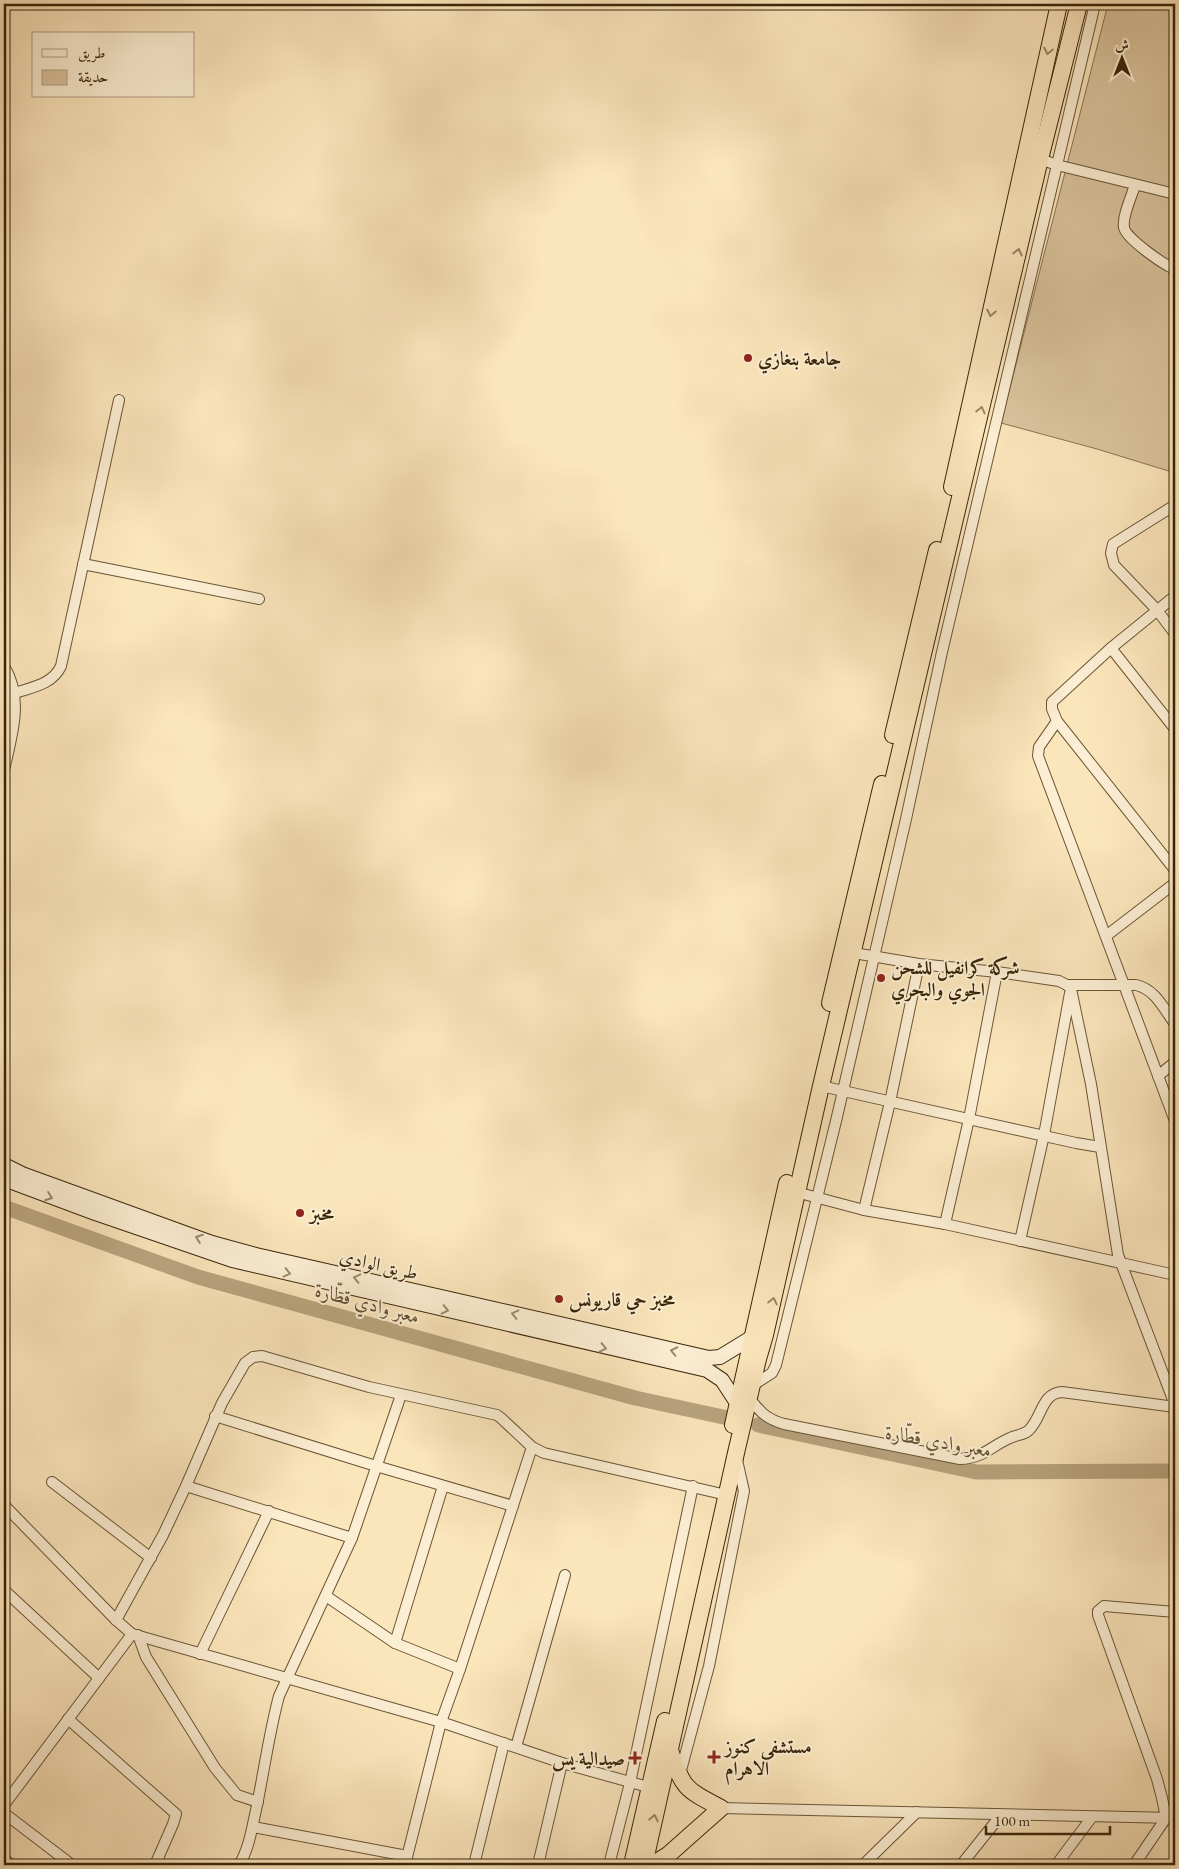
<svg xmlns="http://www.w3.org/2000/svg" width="1179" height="1869" font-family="'EB Garamond',Amiri,serif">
	<rect width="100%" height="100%" fill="#fbe5bb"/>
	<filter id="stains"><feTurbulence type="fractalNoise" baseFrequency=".004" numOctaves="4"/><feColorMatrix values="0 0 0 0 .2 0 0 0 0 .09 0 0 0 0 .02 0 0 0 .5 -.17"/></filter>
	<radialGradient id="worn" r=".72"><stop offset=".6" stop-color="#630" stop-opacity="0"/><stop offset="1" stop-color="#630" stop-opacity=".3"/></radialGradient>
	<polygon fill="#dac49d" stroke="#8a7453" points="1108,4 1175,4 1175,473 1097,449 1001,423"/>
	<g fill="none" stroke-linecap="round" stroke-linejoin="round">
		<g stroke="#b9a47e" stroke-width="15">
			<polyline points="4,1207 198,1277 635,1398 728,1418"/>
			<polyline points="758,1425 976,1472 1175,1471"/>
		</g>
		<defs>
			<g id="minor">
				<polyline points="1040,159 1057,165 1175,194"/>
				<path d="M 1135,185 C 1132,195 1122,217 1124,227 C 1125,238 1164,265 1175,269"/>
				<polyline points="1175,505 1113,544 1111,553 1114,565 1157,610 1175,634"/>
				<polyline points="83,564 259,599"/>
				<polyline points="1175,596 1111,648 1052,702 1052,709 1057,721 1175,870"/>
				<polyline points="1111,648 1175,729"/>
				<path d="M 4,666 C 24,698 12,735 4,770"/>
				<path d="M 15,693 C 33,687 53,684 61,666 L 119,400"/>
				<polyline points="1057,721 1039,747 1038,756 1175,1121"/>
				<polyline points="1106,936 1175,883"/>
				<polyline points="854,953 919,964 997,972 1059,981 1067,985 1071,989 1091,1084 1118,1255 1175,1405"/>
				<path d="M 1067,985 L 1136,985 C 1155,989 1164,1009 1175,1024"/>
				<polyline points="1158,1076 1175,1062"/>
				<polyline points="821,1086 1076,1143 1100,1147"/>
				<polyline points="796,1192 864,1210 945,1224 1175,1275"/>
				<polyline points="864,1210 890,1102 919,964"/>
				<polyline points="945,1224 969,1119 997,972"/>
				<polyline points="1020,1241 1044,1135 1070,993"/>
				<polyline points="753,1385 772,1373 776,1365 836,1121 906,819 942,652 1095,4"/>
				<path d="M 750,1399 C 761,1413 767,1419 784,1424 L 960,1459 C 984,1458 991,1446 1010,1438 C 1016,1435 1023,1435 1028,1431 C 1042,1419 1041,1393 1062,1392 L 1175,1407"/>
				<polyline points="215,1416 376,1466 513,1506"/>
				<polyline points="52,1482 151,1558"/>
				<polyline points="186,1486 352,1538"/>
				<polyline points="4,1505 116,1620 132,1634"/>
				<polyline points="4,1590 99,1678"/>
				<polyline points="326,1596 395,1643 460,1669"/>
				<polyline points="116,1620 163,1535 186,1486 222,1403 245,1363 253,1357 262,1356 369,1387 497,1415 501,1418 532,1447 544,1453 718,1493"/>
				<polyline points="138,1635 146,1657 215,1768 237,1795 258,1802"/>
				<polyline points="395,1643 443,1486"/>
				<polyline points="200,1654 269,1511"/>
				<polyline points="68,1719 176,1814 173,1824 155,1865"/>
				<polyline points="516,1747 565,1575"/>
				<polyline points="680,1774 709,1666 744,1491 737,1460"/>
				<polyline points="4,1805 132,1634 441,1722 562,1763 648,1787"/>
				<polyline points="721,1808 1175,1818"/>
				<polyline points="4,1813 72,1865"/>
				<polyline points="253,1827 407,1856"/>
				<polyline points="4,1859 12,1865"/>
				<path d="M 239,1865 C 249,1849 252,1828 256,1810 C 264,1772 269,1733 279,1696 L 352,1538 L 401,1395"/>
				<polyline points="405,1865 441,1722 460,1669 532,1447"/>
				<polyline points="474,1865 504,1743"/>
				<polyline points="538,1865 562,1763"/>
				<polyline points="609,1865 630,1783 693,1486"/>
				<polyline points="863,1865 917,1812"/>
				<polyline points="961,1865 1001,1815"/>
				<polyline points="1056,1865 1092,1817"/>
				<polyline points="1134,1865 1166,1818 1162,1798 1157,1779 1098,1615 1098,1611 1104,1606 1175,1612"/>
			</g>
			<g id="secondary">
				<polyline points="4,1165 22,1174 212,1243 256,1255 709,1358 720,1357 751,1338"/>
				<polyline points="4,1179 95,1213 232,1260 707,1370 722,1380 737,1403"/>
			</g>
			<g id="trunk">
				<polyline points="952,487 1059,4"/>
				<polyline points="893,735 937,550"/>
				<polyline points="830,1003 882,784"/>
				<polyline points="733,1425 787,1183"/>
				<polyline points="632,1865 665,1721"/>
				<polyline points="644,1865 736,1453 758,1359 765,1335 821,1086 1040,159 1079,4"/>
				<path d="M 652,1865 L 668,1855 L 721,1808 C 685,1789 683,1789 670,1750"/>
			</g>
		</defs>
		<use href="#minor" stroke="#6a5536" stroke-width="12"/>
		<use href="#secondary" stroke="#392509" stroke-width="16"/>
		<use href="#trunk" stroke="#392509" stroke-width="18"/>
		<use href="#minor" stroke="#fceed3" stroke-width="10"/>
		<use href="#secondary" stroke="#fceed3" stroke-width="14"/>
		<use href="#trunk" stroke="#fbe5bb" stroke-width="16"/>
	</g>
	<defs><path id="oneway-chevron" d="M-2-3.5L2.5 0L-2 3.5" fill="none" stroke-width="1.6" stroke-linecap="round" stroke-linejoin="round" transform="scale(1.25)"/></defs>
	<g stroke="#9a8562">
		<use href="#oneway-chevron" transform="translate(1048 51) rotate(102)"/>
		<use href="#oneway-chevron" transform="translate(1018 252) rotate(-77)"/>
		<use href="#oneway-chevron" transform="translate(991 313) rotate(102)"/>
		<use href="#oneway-chevron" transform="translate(981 410) rotate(-77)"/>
		<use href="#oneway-chevron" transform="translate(773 1301) rotate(-78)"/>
		<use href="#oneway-chevron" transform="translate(654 1818) rotate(-78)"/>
	</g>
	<g stroke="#9a8a6e">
		<use href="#oneway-chevron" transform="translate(49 1197) rotate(20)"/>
		<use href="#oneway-chevron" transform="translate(199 1238) rotate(-160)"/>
		<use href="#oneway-chevron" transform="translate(287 1273) rotate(13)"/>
		<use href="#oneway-chevron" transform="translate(357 1278) rotate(-167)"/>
		<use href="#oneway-chevron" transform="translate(445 1310) rotate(13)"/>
		<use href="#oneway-chevron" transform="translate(515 1314) rotate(-167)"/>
		<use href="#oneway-chevron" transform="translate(603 1348) rotate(13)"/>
		<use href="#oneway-chevron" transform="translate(674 1351) rotate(-168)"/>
	</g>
	<g fill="#8f2418" stroke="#fceed3" stroke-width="2">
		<circle cx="748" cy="358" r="5"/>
		<circle cx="881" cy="978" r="5"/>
		<circle cx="300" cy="1213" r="5"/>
		<circle cx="559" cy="1299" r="5"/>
		<path d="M711.5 1749.5h5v5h5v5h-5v5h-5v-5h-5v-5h5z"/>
		<path d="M632.5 1750.5h5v5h5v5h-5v5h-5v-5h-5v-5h5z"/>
	</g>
	<g text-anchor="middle" stroke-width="4" stroke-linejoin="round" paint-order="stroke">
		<g font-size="19" font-weight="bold" fill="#392509" stroke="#fceed3" text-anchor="start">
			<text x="758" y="365">جامعة بنغازي</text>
			<text x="891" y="974">شركة كرانفيل للشحن<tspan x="891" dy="22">الجوي والبحري</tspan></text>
			<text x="310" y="1220">مخبز</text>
			<text x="569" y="1306">مخبز حي قاريونس</text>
			<text x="725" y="1753">مستشفى كنوز<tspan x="725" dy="22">الاهرام</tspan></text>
			<text x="625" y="1765" text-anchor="end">صيدالية يس</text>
		</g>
		<g font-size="19" fill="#392509" stroke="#fceed3">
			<text transform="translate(379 1264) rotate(13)" y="7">طريق الوادي</text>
		</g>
		<g font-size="20" font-style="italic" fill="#665132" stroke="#fceed3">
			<text transform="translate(368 1303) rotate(15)" y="7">معبر وادي قطّارة</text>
			<text transform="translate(939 1441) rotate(10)" y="7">معبر وادي قطّارة</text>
		</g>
	</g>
	<rect width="1179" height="1869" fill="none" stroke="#fbe5bb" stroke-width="20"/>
	<rect x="5" y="5" width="1169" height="1859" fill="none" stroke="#392509" stroke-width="2.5"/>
	<rect x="10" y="10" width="1159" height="1849" fill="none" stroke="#392509"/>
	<rect x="32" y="32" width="162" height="65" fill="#fceed3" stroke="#ae9e82"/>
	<rect x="42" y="49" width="25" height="8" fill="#fceed3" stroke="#ae9e82"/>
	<text x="78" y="58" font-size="15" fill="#392509">طريق</text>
	<rect x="42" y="70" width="25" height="15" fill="#dac49d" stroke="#ae9e82"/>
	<text x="78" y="82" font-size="15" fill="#392509">حديقة</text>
	<g transform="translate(1122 58)" stroke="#fceed3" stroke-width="4" paint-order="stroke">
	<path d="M0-4L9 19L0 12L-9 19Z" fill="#392509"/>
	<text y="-8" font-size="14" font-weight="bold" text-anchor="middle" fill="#392509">ش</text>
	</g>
	<path d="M986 1826v8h124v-8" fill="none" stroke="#392509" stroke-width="2.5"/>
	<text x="994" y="1826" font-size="15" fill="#392509" stroke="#fceed3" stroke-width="4" paint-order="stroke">100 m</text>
	<rect width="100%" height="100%" filter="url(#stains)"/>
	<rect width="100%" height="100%" fill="url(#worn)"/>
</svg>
